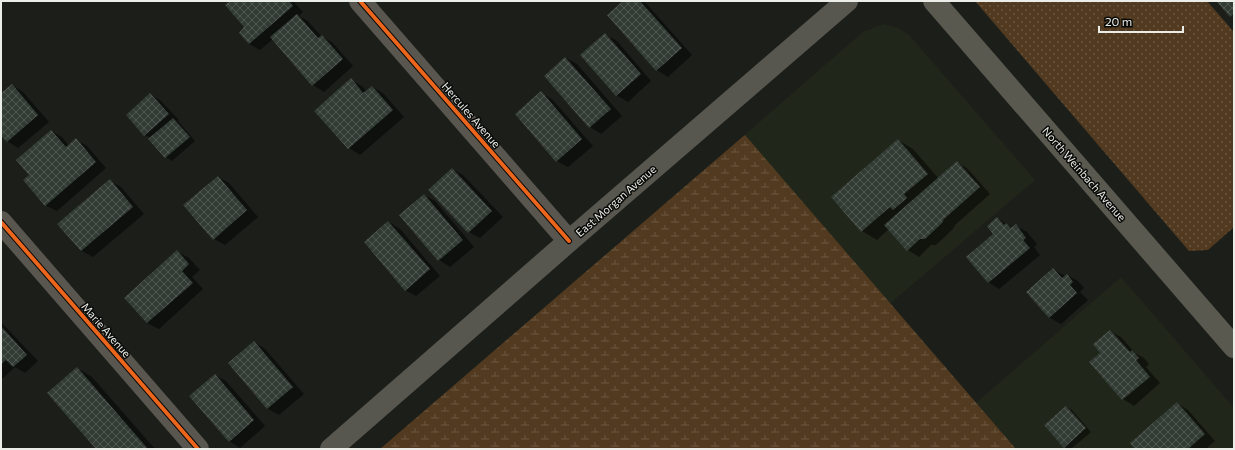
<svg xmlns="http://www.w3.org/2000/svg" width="1235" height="450" font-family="Commissioner,sans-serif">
	<defs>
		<pattern id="grass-dots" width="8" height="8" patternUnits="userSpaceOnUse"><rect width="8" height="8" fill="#513a20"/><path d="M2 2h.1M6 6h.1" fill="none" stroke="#6a5740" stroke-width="1.8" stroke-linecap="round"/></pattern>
		<pattern id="wetland-marsh" width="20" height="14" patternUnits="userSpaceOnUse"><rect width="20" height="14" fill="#513a20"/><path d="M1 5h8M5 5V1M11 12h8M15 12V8" fill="none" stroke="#6a5740"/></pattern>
		<pattern id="building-cross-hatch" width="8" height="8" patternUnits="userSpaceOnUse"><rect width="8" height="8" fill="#323c34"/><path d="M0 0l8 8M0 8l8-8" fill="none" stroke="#505851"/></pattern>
	</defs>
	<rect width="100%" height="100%" fill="#1c1e19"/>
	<g fill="#21261a">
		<polygon points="883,24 898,28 909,35 1035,180 886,307 740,139 863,32"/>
		<polygon points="1121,277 1234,408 1234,449 1016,449 976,403"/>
	</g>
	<polygon fill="url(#grass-dots)" points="975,1 1207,1 1234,32 1234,227 1208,250 1189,251"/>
	<polygon fill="url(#wetland-marsh)" points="745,135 1016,449 380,449 740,139"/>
	<g fill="#0007">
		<polygon points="232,1 293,1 303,12 299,16 308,21 321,36 333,43 353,66 324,92 313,85 273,39 260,50 249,44 246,27"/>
		<polygon points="625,1 644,1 692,55 668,77 657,70"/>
		<polygon points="606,35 617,41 651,81 628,102 616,95"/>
		<polygon points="566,58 577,64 622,116 601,134 590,127 545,76"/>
		<polygon points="351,80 362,86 366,91 372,87 383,93 404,117 360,155 349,148"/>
		<polygon points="12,85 23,92 49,122 18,148 7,141 1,134 1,95"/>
		<polygon points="541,93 552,99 593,146 568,167 557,161"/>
		<polygon points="150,94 161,101 179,120 178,121 195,141 172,161 166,157 150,139 151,138 145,135"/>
		<polygon points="51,131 62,137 69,146 76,140 87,146 106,168 57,211 45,205 30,175"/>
		<polygon points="898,140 913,149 939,179 957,162 968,169 990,194 955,225 953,229 936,245 931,245 919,257 908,250 889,229 877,240 862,231"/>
		<polygon points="452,169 463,175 503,217 480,238 469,232"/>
		<polygon points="218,177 229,183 258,217 225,245 214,239"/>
		<polygon points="110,181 121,187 144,214 93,257 82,251 59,224"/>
		<polygon points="424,195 435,201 474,247 450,267 439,260"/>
		<polygon points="997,218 1013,228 1016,226 1027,232 1037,244 1034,247 1040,255 999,289 988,282"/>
		<polygon points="389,222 400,229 440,276 416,296 405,290"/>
		<polygon points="178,252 189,258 200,270 192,277 203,289 159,329 147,323"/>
		<polygon points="1053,269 1065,276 1067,275 1078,281 1084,288 1080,292 1088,300 1061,324 1050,318 1027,292"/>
		<polygon points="1,322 38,361 25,373 15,367 1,380"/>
		<polygon points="1110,331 1121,337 1135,353 1144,358 1149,364 1146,367 1160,383 1134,406 1123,399 1091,362 1102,353"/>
		<polygon points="254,342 265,349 304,394 279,415 268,409 229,363"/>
		<polygon points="77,368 92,377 155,449 97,449"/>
		<polygon points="215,375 226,381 265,426 240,448 229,441"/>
		<polygon points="1177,403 1188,410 1215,441 1206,449 1137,449"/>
		<polygon points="1066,407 1072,410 1091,432 1071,449 1068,449 1064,447"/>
	</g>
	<g fill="url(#building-cross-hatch)">
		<polygon points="230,1 289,1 293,6 249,44 239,33 244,27 225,5"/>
		<polygon points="623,1 640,1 682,48 656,71 607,15"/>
		<polygon points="1218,1 1234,1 1234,13 1230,17 1217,2"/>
		<polygon points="297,14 318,38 322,35 343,59 312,86 270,37"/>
		<polygon points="605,33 641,74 616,96 580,55"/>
		<polygon points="565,57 611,109 589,128 544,76"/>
		<polygon points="351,78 363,93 372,86 393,110 348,149 314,111"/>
		<polygon points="12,84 38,115 7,142 1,136 1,93"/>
		<polygon points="541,91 582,139 556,162 515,114"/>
		<polygon points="150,93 169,114 144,136 126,115"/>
		<polygon points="173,118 190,137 165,158 148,139"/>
		<polygon points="51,130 66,147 76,138 96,162 45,206 23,180 29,175 16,160"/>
		<polygon points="898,139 928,174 904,194 907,198 893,210 890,207 861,232 831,197"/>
		<polygon points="957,161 980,187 944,219 942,223 925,239 920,239 907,251 884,225"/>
		<polygon points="452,168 492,211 468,233 428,190"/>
		<polygon points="218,176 247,210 213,240 183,205"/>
		<polygon points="110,179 133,207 81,251 57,224"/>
		<polygon points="424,194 463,240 438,261 399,215"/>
		<polygon points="997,217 1004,225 1006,223 1011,228 1016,224 1026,238 1023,240 1030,248 988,283 966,257 993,234 987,226"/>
		<polygon points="388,221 430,269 405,291 364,242"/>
		<polygon points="177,250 189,264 182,271 193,283 147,323 124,298"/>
		<polygon points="1053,268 1062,278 1067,274 1073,282 1070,285 1077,293 1049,318 1026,292"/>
		<polygon points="1,326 27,355 13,367 6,360 1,364"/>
		<polygon points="1110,330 1130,352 1132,350 1139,358 1136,360 1150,377 1122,400 1089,362 1100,353 1093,344"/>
		<polygon points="254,341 293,387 267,409 228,363"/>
		<polygon points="77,367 148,449 96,449 47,393"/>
		<polygon points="215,374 254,420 229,442 189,396"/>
		<polygon points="1177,402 1205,434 1188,449 1135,449 1130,443"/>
		<polygon points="1066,406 1086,428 1064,448 1044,425"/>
	</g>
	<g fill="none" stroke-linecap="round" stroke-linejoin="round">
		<g stroke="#58564f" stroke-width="22">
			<polyline points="360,1 569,241"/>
			<polyline points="1,222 198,449"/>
		</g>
		<polyline stroke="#595950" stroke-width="22" points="934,1 1234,347"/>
		<polyline stroke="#58574f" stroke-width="22" points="331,449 569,241 847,1"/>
		<defs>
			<g id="cycleway">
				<polyline points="360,1 569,241"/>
				<polyline points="1,222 198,449"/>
			</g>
		</defs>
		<use href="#cycleway" stroke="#080906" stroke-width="6"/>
		<use href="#cycleway" stroke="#eb651d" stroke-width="4"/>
	</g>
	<g text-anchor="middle" stroke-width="3" stroke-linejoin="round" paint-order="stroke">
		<g font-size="11" fill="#ebede8" stroke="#080906">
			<text transform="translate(471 115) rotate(49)" y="4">Hercules Avenue</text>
			<text transform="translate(1084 174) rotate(49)" y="4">North Weinbach Avenue</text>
			<text transform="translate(616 201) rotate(-41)" y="4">East Morgan Avenue</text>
			<text transform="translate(106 330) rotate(49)" y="4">Marie Avenue</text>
		</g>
	</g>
	<rect width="1235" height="450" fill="none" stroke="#ebede8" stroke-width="4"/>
	<path d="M1099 26v6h84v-6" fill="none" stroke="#ebede8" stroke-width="2"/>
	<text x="1105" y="26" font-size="12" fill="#ebede8" stroke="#080906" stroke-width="3" paint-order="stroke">20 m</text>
</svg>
